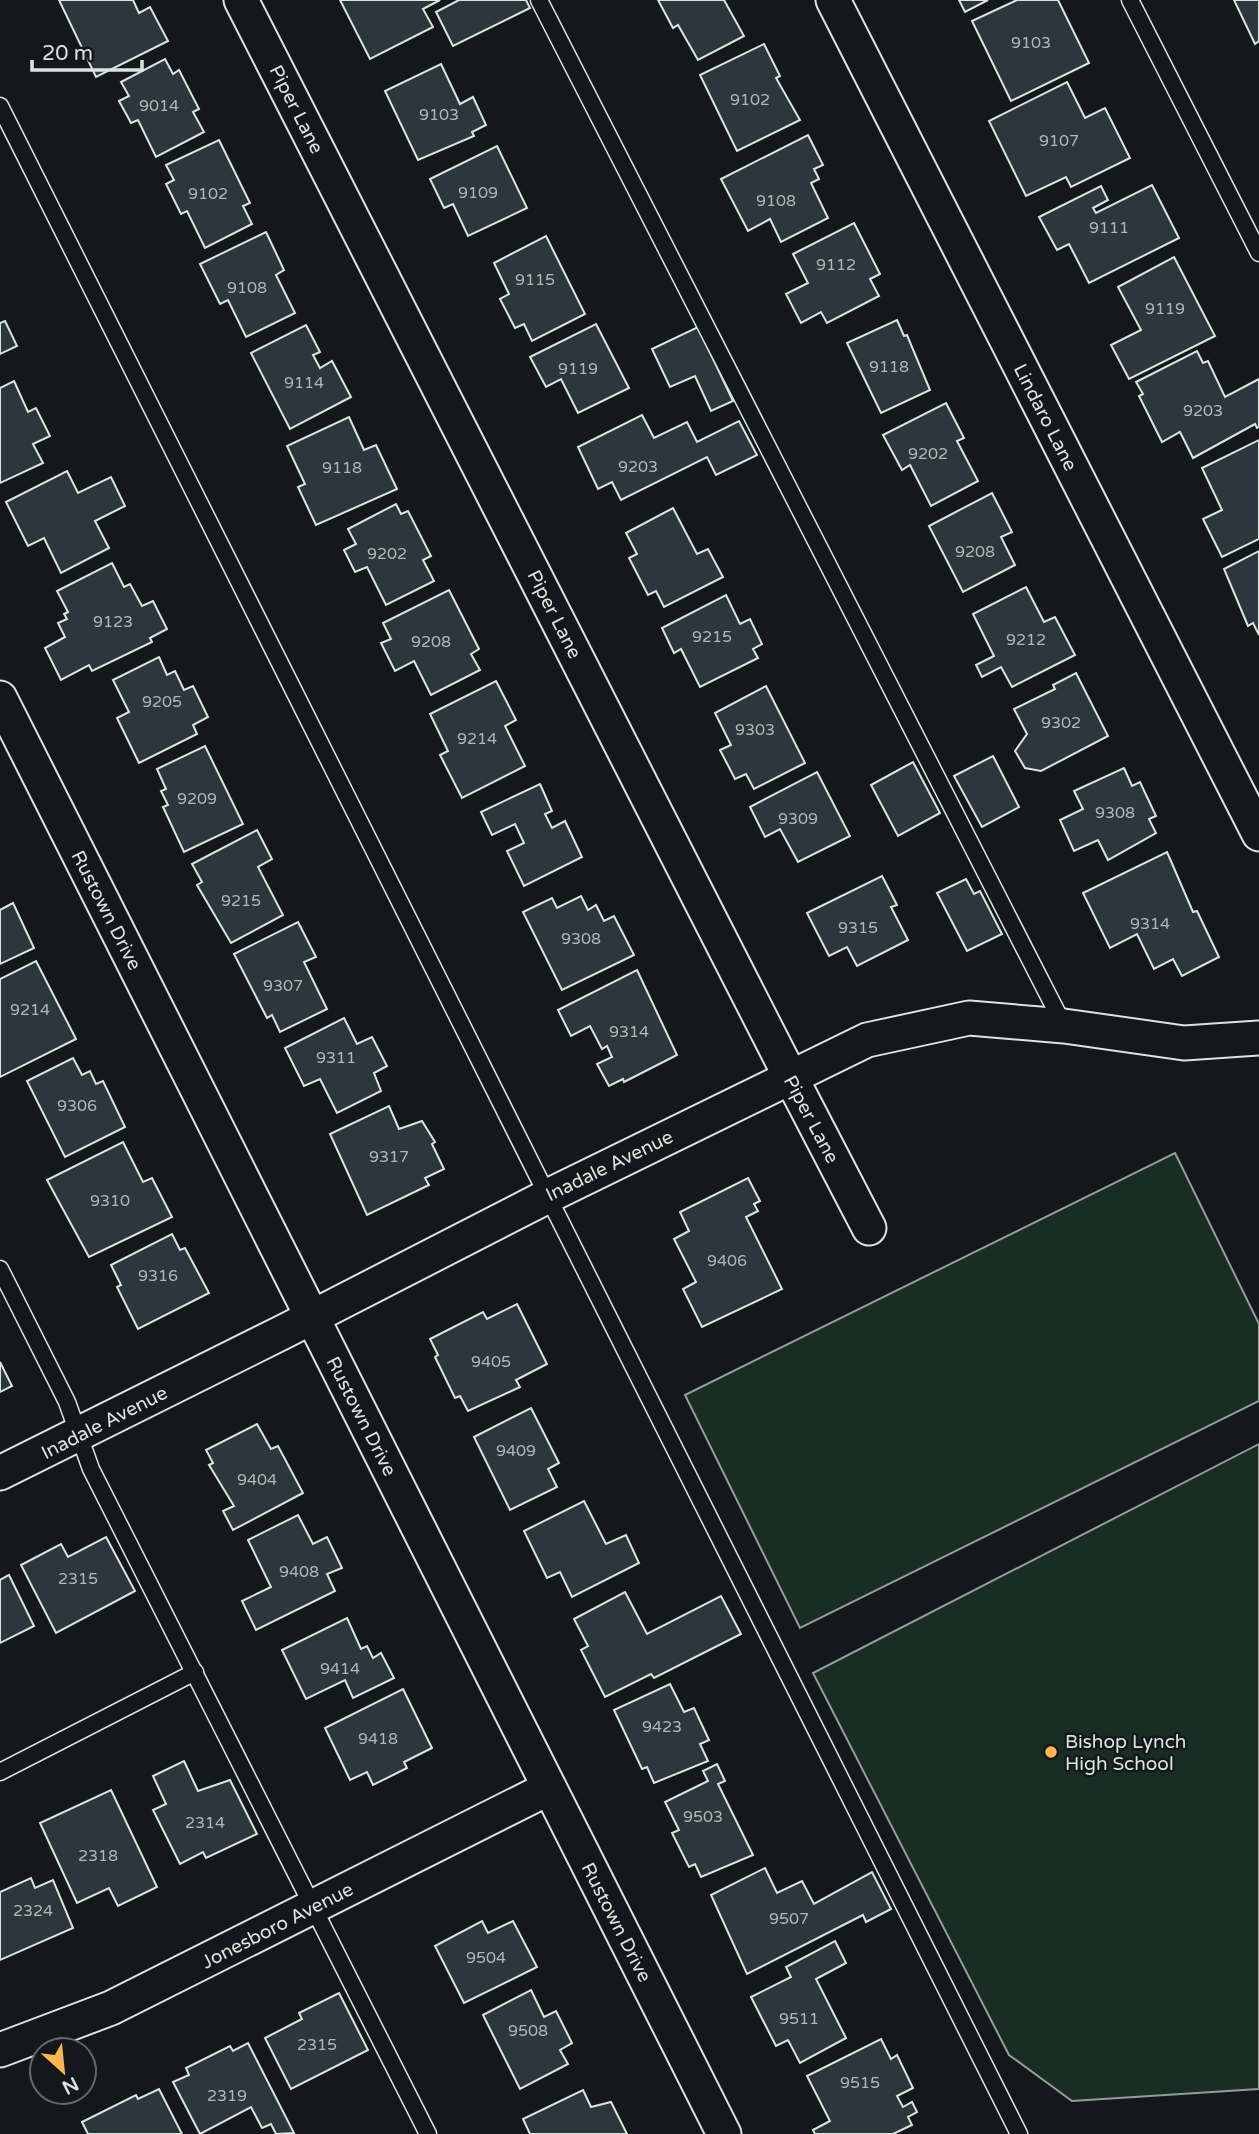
<svg xmlns="http://www.w3.org/2000/svg" width="1259" height="2134" font-family="'Varela Round',sans-serif">
	<rect width="100%" height="100%" fill="#14181c"/>
	<g fill="#1a2d24" stroke="#939e99" stroke-width="2">
		<polygon points="1175,1153 1259,1324 1259,1401 800,1628 685,1395"/>
		<polygon points="1259,1444 1259,2089 1072,2101 1009,2055 813,1673"/>
	</g>
	<g fill="#2c363c" stroke="#d8e6dc" stroke-width="2">
		<polygon points="59,0 133,0 139,13 150,7 168,41 96,77"/>
		<polygon points="340,0 440,0 423,9 433,27 370,59"/>
		<polygon points="459,0 526,0 530,8 453,46 436,12"/>
		<polygon points="658,0 724,0 744,36 698,60 678,25 673,28"/>
		<polygon points="959,0 988,0 965,12"/>
		<polygon points="1017,0 1058,0 1089,63 1011,101 972,21"/>
		<polygon points="1234,0 1259,0 1259,41 1255,44"/>
		<polygon points="764,44 780,76 776,78 800,120 737,151 700,75"/>
		<polygon points="165,59 173,74 179,70 199,109 193,112 204,132 156,157 138,120 131,123 119,101 129,96 121,82"/>
		<polygon points="441,64 460,104 473,97 486,125 472,132 474,136 418,160 385,91"/>
		<polygon points="1067,82 1085,118 1105,108 1130,158 1071,187 1066,177 1026,196 989,121"/>
		<polygon points="808,135 823,165 814,169 819,179 811,183 828,218 781,242 770,219 748,231 721,179"/>
		<polygon points="219,140 250,203 243,206 252,224 205,248 187,211 181,214 166,184 174,180 166,165"/>
		<polygon points="497,146 527,208 468,236 453,204 444,208 430,179"/>
		<polygon points="1152,185 1179,238 1089,283 1069,244 1057,250 1039,217 1101,186 1108,200 1093,208 1096,213"/>
		<polygon points="854,223 880,274 870,279 879,296 827,323 821,312 801,323 786,294 808,283 793,254"/>
		<polygon points="266,232 284,270 276,275 295,313 246,337 228,300 220,304 200,264"/>
		<polygon points="546,236 585,314 532,341 524,324 515,328 500,299 509,294 494,263"/>
		<polygon points="1174,257 1215,336 1129,379 1111,345 1141,330 1118,287"/>
		<polygon points="897,320 904,336 907,335 930,390 881,413 847,343"/>
		<polygon points="5,321 17,346 0,354 0,323"/>
		<polygon points="596,324 629,388 578,413 561,379 546,387 530,357"/>
		<polygon points="306,325 320,352 313,355 320,368 332,361 351,397 290,429 251,353"/>
		<polygon points="698,327 733,401 711,411 695,376 670,387 652,349"/>
		<polygon points="1197,351 1203,363 1208,361 1225,397 1259,379 1259,427 1257,428 1255,424 1193,458 1180,432 1162,442 1139,396 1143,394 1136,382"/>
		<polygon points="14,381 28,412 36,408 50,436 33,444 43,463 0,483 0,388"/>
		<polygon points="946,403 964,438 957,441 978,481 931,506 910,465 902,470 883,435"/>
		<polygon points="642,415 654,438 687,422 697,442 739,421 757,455 716,475 707,457 621,500 612,482 598,489 578,447"/>
		<polygon points="349,417 364,450 376,445 397,489 316,525 298,487 305,484 287,446"/>
		<polygon points="1259,440 1259,539 1222,557 1203,519 1222,510 1202,468"/>
		<polygon points="67,471 78,493 111,477 125,506 95,521 109,548 61,573 44,538 28,546 6,502"/>
		<polygon points="992,493 1012,532 1001,537 1015,565 963,592 929,526"/>
		<polygon points="396,504 401,514 408,511 431,556 423,560 434,581 386,605 367,567 355,572 344,550 356,544 348,529"/>
		<polygon points="673,508 697,554 708,549 723,577 664,607 656,591 648,595 629,558 637,554 626,533"/>
		<polygon points="1259,551 1259,635 1253,623 1248,626 1224,569"/>
		<polygon points="112,563 124,587 130,584 142,606 153,601 167,629 150,638 152,642 92,671 89,665 61,680 45,648 65,637 58,623 67,619 64,614 68,612 57,591"/>
		<polygon points="1026,587 1044,622 1055,617 1075,655 1012,687 1001,667 982,677 976,665 994,656 973,614"/>
		<polygon points="449,590 479,649 471,654 480,670 431,695 414,661 395,671 381,643 391,639 383,623"/>
		<polygon points="726,595 740,624 750,619 762,644 753,649 758,658 700,687 681,649 674,653 662,628"/>
		<polygon points="159,657 167,675 175,671 184,690 193,686 208,717 193,725 197,734 139,763 117,718 129,712 113,680"/>
		<polygon points="1076,673 1108,736 1041,771 1025,768 1015,751 1027,734 1014,709 1055,689 1053,685"/>
		<polygon points="496,681 516,720 505,726 525,766 462,798 440,755 448,751 430,714"/>
		<polygon points="766,686 805,763 754,789 746,774 735,779 720,750 731,745 715,713"/>
		<polygon points="205,746 243,824 184,852 163,807 168,805 161,791 166,789 157,769"/>
		<polygon points="993,756 1019,807 982,827 954,776"/>
		<polygon points="913,762 940,813 898,836 871,785"/>
		<polygon points="1124,768 1132,786 1140,782 1156,816 1149,819 1156,833 1108,860 1098,840 1074,851 1060,820 1083,809 1074,791"/>
		<polygon points="817,772 850,836 798,862 780,829 765,837 750,807"/>
		<polygon points="540,784 552,811 545,814 552,828 565,821 582,857 524,886 507,851 524,843 515,824 492,835 481,812"/>
		<polygon points="257,830 272,859 258,867 283,915 231,943 197,885 202,882 192,864"/>
		<polygon points="1167,852 1193,912 1197,911 1219,957 1182,976 1173,959 1154,969 1137,934 1110,948 1083,893"/>
		<polygon points="882,876 897,905 891,907 908,940 857,966 847,947 829,956 807,913"/>
		<polygon points="966,879 974,894 980,891 1002,934 967,951 937,893"/>
		<polygon points="581,896 588,910 596,905 604,921 614,916 634,955 562,990 523,912 552,898 557,908"/>
		<polygon points="13,903 34,948 0,964 0,910"/>
		<polygon points="298,922 316,957 304,962 327,1009 280,1032 272,1015 267,1018 234,954"/>
		<polygon points="36,961 76,1039 0,1077 0,979"/>
		<polygon points="637,970 677,1055 624,1082 623,1079 609,1086 597,1064 612,1057 607,1046 602,1049 590,1026 571,1036 558,1010"/>
		<polygon points="344,1018 357,1044 372,1037 387,1066 374,1073 381,1091 337,1113 320,1079 304,1086 285,1048"/>
		<polygon points="73,1058 82,1075 90,1071 96,1084 103,1081 125,1127 65,1157 27,1081"/>
		<polygon points="389,1106 399,1129 422,1121 435,1142 432,1144 444,1169 425,1178 429,1185 367,1215 330,1134"/>
		<polygon points="123,1142 143,1182 152,1178 172,1217 89,1257 47,1180"/>
		<polygon points="748,1178 760,1201 754,1204 758,1211 746,1217 782,1289 702,1327 683,1289 696,1282 674,1239 689,1231 680,1212"/>
		<polygon points="172,1234 180,1250 185,1248 209,1293 138,1329 117,1287 121,1285 111,1265"/>
		<polygon points="517,1304 547,1364 516,1380 520,1387 468,1411 460,1396 455,1398 435,1357 438,1355 430,1339 483,1312 487,1319"/>
		<polygon points="0,1362 12,1386 0,1392"/>
		<polygon points="531,1408 559,1463 548,1469 557,1487 510,1510 474,1437"/>
		<polygon points="257,1424 271,1449 278,1446 303,1493 233,1530 223,1511 234,1506 209,1465 213,1463 206,1450"/>
		<polygon points="584,1501 606,1544 626,1535 639,1563 572,1597 560,1572 547,1578 524,1531"/>
		<polygon points="298,1515 313,1544 327,1537 342,1568 327,1574 335,1591 256,1630 242,1601 271,1587 248,1540"/>
		<polygon points="106,1537 135,1591 56,1633 21,1565 61,1544 68,1557"/>
		<polygon points="9,1575 34,1626 0,1643 0,1580"/>
		<polygon points="625,1592 647,1634 721,1596 741,1634 654,1678 651,1674 605,1697 581,1650 588,1646 574,1619"/>
		<polygon points="347,1618 361,1649 367,1646 373,1658 381,1653 394,1678 353,1698 345,1680 306,1699 282,1650"/>
		<polygon points="670,1684 684,1712 694,1708 709,1740 700,1744 708,1761 654,1783 647,1767 642,1769 614,1710"/>
		<polygon points="403,1689 432,1748 404,1762 407,1768 373,1785 367,1772 350,1780 325,1728"/>
		<polygon points="184,1761 198,1791 230,1780 257,1834 206,1858 203,1852 180,1864 153,1810 166,1804 153,1776"/>
		<polygon points="717,1764 725,1781 718,1784 753,1855 701,1877 695,1864 689,1867 672,1833 679,1830 665,1802 708,1781 703,1771"/>
		<polygon points="111,1790 157,1887 118,1906 109,1888 77,1903 40,1823"/>
		<polygon points="765,1868 777,1893 802,1881 814,1904 872,1872 891,1909 866,1922 863,1915 747,1974 711,1895"/>
		<polygon points="31,1878 35,1888 53,1880 73,1928 0,1960 0,1892"/>
		<polygon points="482,1921 488,1933 513,1921 537,1967 464,2003 435,1946"/>
		<polygon points="835,1941 846,1963 816,1979 846,2038 800,2063 788,2040 776,2046 751,1997 791,1977 786,1967"/>
		<polygon points="531,1990 544,2017 556,2011 572,2043 560,2050 568,2064 520,2089 483,2015"/>
		<polygon points="339,1993 368,2050 291,2089 265,2038 302,2019 299,2013"/>
		<polygon points="881,2039 891,2059 897,2055 913,2088 897,2096 903,2107 912,2102 917,2112 908,2117 912,2125 893,2134 815,2134 813,2130 830,2121 807,2076"/>
		<polygon points="248,2043 294,2133 276,2134 271,2124 262,2128 251,2107 200,2134 173,2082 189,2075 186,2068 230,2046 233,2051"/>
		<polygon points="159,2089 182,2134 88,2134 82,2122 136,2095 138,2099"/>
		<polygon points="583,2090 591,2107 611,2102 627,2134 530,2134 523,2119"/>
	</g>
	<g fill="none" stroke-linecap="round" stroke-linejoin="round">
		<defs>
			<g id="lane">
				<polyline points="539,0 1064,1026"/>
				<polyline points="1130,0 1259,253"/>
				<polyline points="0,106 1019,2134"/>
				<polyline points="0,1269 67,1402 91,1469 428,2134"/>
				<polyline points="0,1772 195,1672"/>
			</g>
			<g id="street">
				<polyline points="241,0 790,1076 869,1228"/>
				<polyline points="833,0 1259,834"/>
				<polyline points="0,698 724,2134"/>
				<polyline points="0,1473 285,1331 548,1196 867,1040 969,1018 1064,1026 1184,1043 1259,1038"/>
				<polyline points="0,2050 111,2008 549,1788"/>
			</g>
		</defs>
		<use href="#lane" stroke="#d8e6dc" stroke-width="19"/>
		<use href="#street" stroke="#d8e6dc" stroke-width="37"/>
		<use href="#lane" stroke="#14181c" stroke-width="16"/>
		<use href="#street" stroke="#14181c" stroke-width="33"/>
	</g>
	<circle fill="#ffb74d" stroke="#14181c" stroke-width="2.5" cx="1051" cy="1752" r="7"/>
	<g text-anchor="middle" stroke-width="5" stroke-linejoin="round" paint-order="stroke">
		<g font-size="16" fill="#adbab4">
			<text x="1031" y="48">9103</text>
			<text x="750" y="105">9102</text>
			<text x="159" y="111">9014</text>
			<text x="439" y="120">9103</text>
			<text x="1059" y="146">9107</text>
			<text x="478" y="198">9109</text>
			<text x="208" y="199">9102</text>
			<text x="776" y="206">9108</text>
			<text x="1109" y="233">9111</text>
			<text x="836" y="270">9112</text>
			<text x="535" y="285">9115</text>
			<text x="247" y="293">9108</text>
			<text x="1165" y="314">9119</text>
			<text x="889" y="372">9118</text>
			<text x="578" y="374">9119</text>
			<text x="304" y="388">9114</text>
			<text x="1203" y="416">9203</text>
			<text x="928" y="459">9202</text>
			<text x="638" y="472">9203</text>
			<text x="342" y="473">9118</text>
			<text x="975" y="557">9208</text>
			<text x="387" y="559">9202</text>
			<text x="113" y="627">9123</text>
			<text x="712" y="642">9215</text>
			<text x="1026" y="645">9212</text>
			<text x="431" y="647">9208</text>
			<text x="162" y="707">9205</text>
			<text x="1061" y="728">9302</text>
			<text x="755" y="735">9303</text>
			<text x="477" y="744">9214</text>
			<text x="197" y="804">9209</text>
			<text x="1115" y="818">9308</text>
			<text x="798" y="824">9309</text>
			<text x="241" y="906">9215</text>
			<text x="1150" y="929">9314</text>
			<text x="858" y="933">9315</text>
			<text x="581" y="944">9308</text>
			<text x="283" y="991">9307</text>
			<text x="30" y="1015">9214</text>
			<text x="629" y="1037">9314</text>
			<text x="336" y="1063">9311</text>
			<text x="77" y="1111">9306</text>
			<text x="389" y="1162">9317</text>
			<text x="110" y="1206">9310</text>
			<text x="727" y="1266">9406</text>
			<text x="158" y="1281">9316</text>
			<text x="491" y="1367">9405</text>
			<text x="516" y="1456">9409</text>
			<text x="257" y="1485">9404</text>
			<text x="299" y="1577">9408</text>
			<text x="78" y="1584">2315</text>
			<text x="340" y="1674">9414</text>
			<text x="662" y="1732">9423</text>
			<text x="378" y="1744">9418</text>
			<text x="703" y="1822">9503</text>
			<text x="205" y="1828">2314</text>
			<text x="98" y="1861">2318</text>
			<text x="33" y="1916">2324</text>
			<text x="789" y="1924">9507</text>
			<text x="486" y="1963">9504</text>
			<text x="799" y="2024">9511</text>
			<text x="528" y="2036">9508</text>
			<text x="317" y="2050">2315</text>
			<text x="860" y="2088">9515</text>
			<text x="227" y="2101">2319</text>
		</g>
		<g font-size="19" fill="#d8e6dc" stroke="#14181c">
			<text transform="translate(297 109) rotate(63)" y="7">Piper Lane</text>
			<text transform="translate(1046 417) rotate(63)" y="7">Lindaro Lane</text>
			<text transform="translate(555 614) rotate(63)" y="7">Piper Lane</text>
			<text transform="translate(107 910) rotate(63)" y="7">Rustown Drive</text>
			<text transform="translate(812 1119) rotate(62)" y="7">Piper Lane</text>
			<text transform="translate(609 1165) rotate(-26)" y="7">Inadale Avenue</text>
			<text transform="translate(362 1416) rotate(63)" y="7">Rustown Drive</text>
			<text transform="translate(104 1422) rotate(-27)" y="7">Inadale Avenue</text>
			<text transform="translate(617 1922) rotate(63)" y="7">Rustown Drive</text>
			<text transform="translate(277 1925) rotate(-27)" y="7">Jonesboro Avenue</text>
		</g>
		<g font-size="19" fill="#d8e6dc" stroke="#14181c" text-anchor="start">
			<text x="1065" y="1748">Bishop Lynch<tspan x="1065" dy="22">High School</tspan></text>
		</g>
	</g>
	<g transform="translate(63 2071) rotate(153)"><circle r="33" fill="#14181c" stroke="#626a69" stroke-width="2"/>
	<path d="M0-5L12 26L0 18L-12 26Z" fill="#ffb74d"/>
	<text y="-10" font-size="19" font-weight="bold" text-anchor="middle" fill="#d8e6dc">N</text>
	</g>
	<path d="M32 60v10h110v-10" fill="none" stroke="#d8e6dc" stroke-width="3.5"/>
	<text x="42" y="60" font-size="21" fill="#d8e6dc" stroke="#14181c" stroke-width="5" paint-order="stroke">20 m</text>
</svg>
